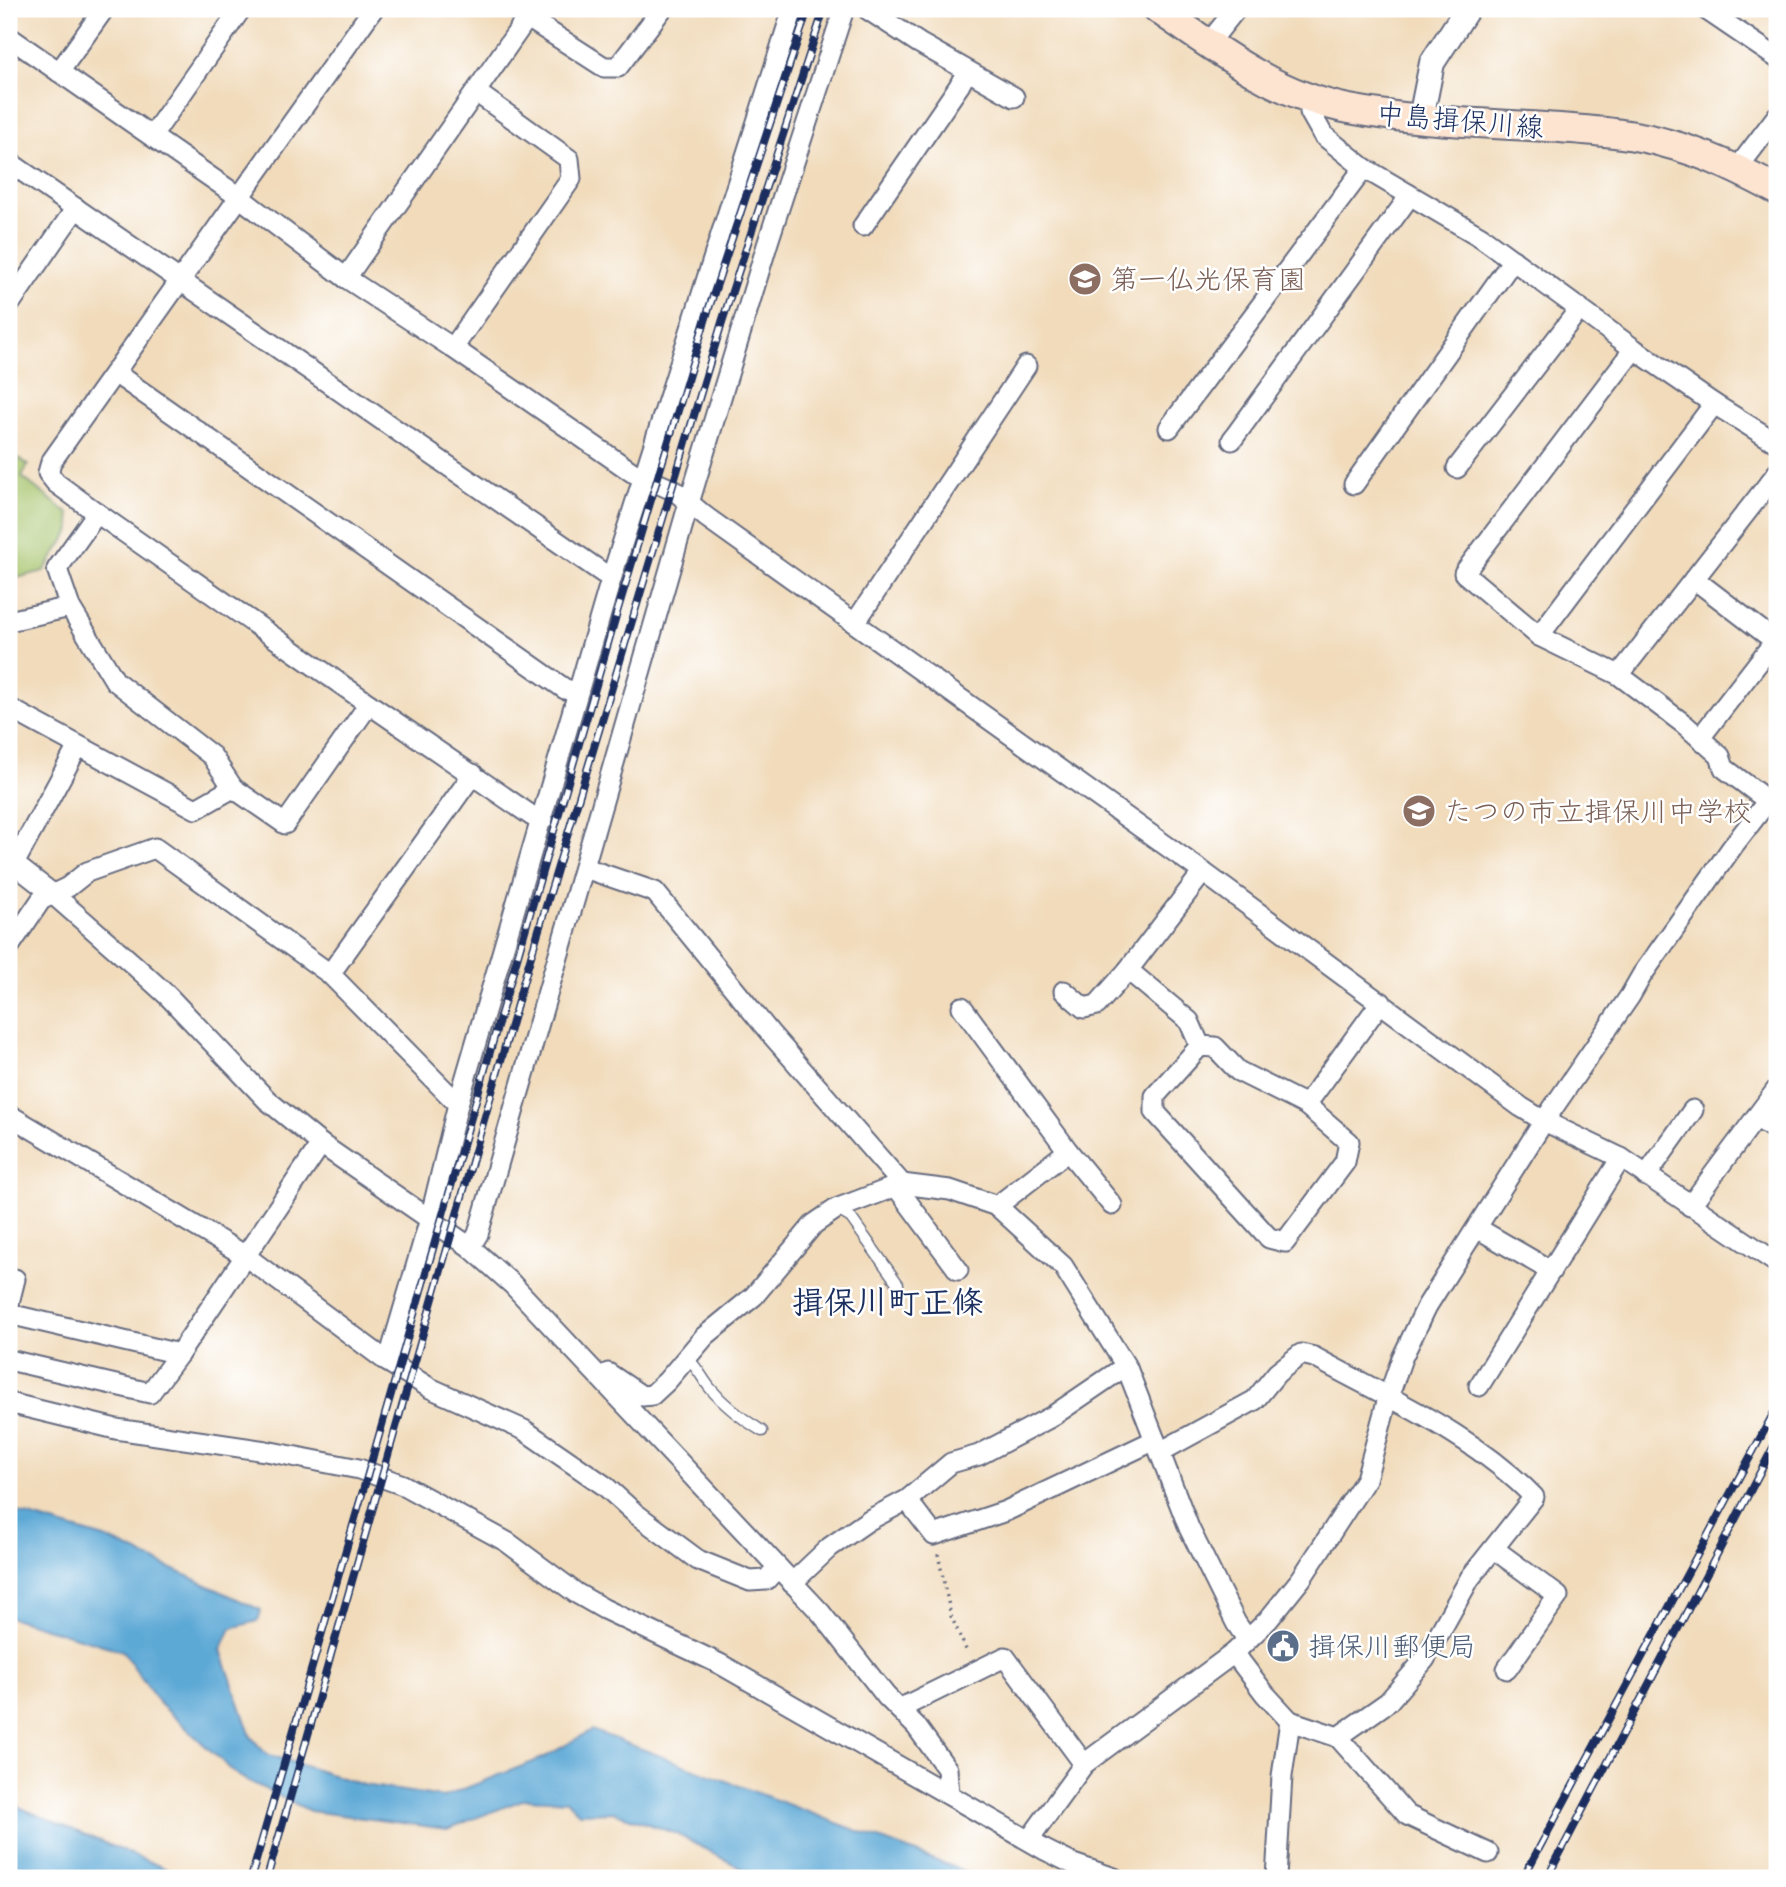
<svg xmlns="http://www.w3.org/2000/svg" width="1786" height="1887" font-family="'Indie Flower','Klee One',sans-serif">
	<rect width="100%" height="100%" fill="#fff"/>
	<filter id="ink" filterUnits="userSpaceOnUse"><feTurbulence type="fractalNoise" baseFrequency=".0143" numOctaves="2"/><feDisplacementMap in="SourceGraphic" scale="14" xChannelSelector="R" yChannelSelector="G"/><feConvolveMatrix kernelMatrix="1 2 1 2 8 2 1 2 1" color-interpolation-filters="sRGB"/></filter>
	<filter id="wash" filterUnits="userSpaceOnUse"><feTurbulence type="fractalNoise" baseFrequency=".00686" numOctaves="4" result="noise"/><feDisplacementMap in="SourceGraphic" scale="28" xChannelSelector="R" yChannelSelector="G"/><feGaussianBlur stdDeviation="1.57" result="paint"/><feColorMatrix in="noise" values="0 0 0 0 0 0 0 0 0 0 0 0 0 0 0 0 0 1.4 0 .05"/><feComposite in="paint" operator="in"/></filter>
	<g filter="url(#wash)">
		<rect width="100%" height="100%" fill="#f1dbbb"/>
		<polygon fill="#a4c269" stroke="#607864" stroke-width="2" points="9,451 28,465 22,477 69,514 71,530 44,571 9,580"/>
		<g fill="#5da9d6" stroke="#3c6c9a" stroke-width="2">
			<polygon points="9,1510 108,1539 261,1610 258,1621 231,1628 221,1650 251,1737 266,1754 364,1785 443,1797 543,1758 592,1730 982,1878 760,1878 677,1834 613,1812 579,1813 567,1801 525,1799 447,1829 310,1811 238,1776 158,1702 123,1651 9,1617"/>
			<polygon points="9,1803 188,1878 9,1878"/>
		</g>
	</g>
	<g filter="url(#ink)">
		<g fill="none" stroke-linecap="round" stroke-linejoin="round">
			<defs>
				<g id="service">
					<polyline points="836,1209 851,1218 898,1284"/>
					<path d="M 687,1358 C 699,1369 701,1377 710,1388 C 724,1405 744,1420 762,1431"/>
				</g>
				<g id="minor">
					<polyline points="373,9 51,462 48,473 56,483 97,513 369,704 532,816 543,819"/>
					<polyline points="514,9 604,67 618,67 662,9"/>
					<polyline points="867,9 919,43 1014,97"/>
					<polyline points="1705,9 1777,58"/>
					<polyline points="9,37 239,197 346,278 453,348 632,472 675,491 706,517 1203,872 1521,1107 1544,1121 1621,1158 1777,1263"/>
					<polyline points="1208,44 1236,9"/>
					<polyline points="59,72 104,9"/>
					<polyline points="1312,99 1310,112 1323,135 1364,168 1481,237 1634,349 1714,404 1777,443"/>
					<polyline points="152,136 241,9"/>
					<polyline points="9,162 603,573 612,576"/>
					<polyline points="1737,169 1777,116"/>
					<polyline points="863,226 959,86 967,71"/>
					<polyline points="346,278 527,18"/>
					<polyline points="9,305 76,208"/>
					<polyline points="453,348 571,179 569,159 476,92"/>
					<polyline points="1634,349 1464,573 1539,636 1619,675 1684,724 1720,756 1724,768 1768,801"/>
					<polyline points="115,373 565,689 578,692"/>
					<polyline points="1169,428 1364,168"/>
					<polyline points="1232,440 1404,204 1408,194"/>
					<polyline points="1457,468 1580,308"/>
					<polyline points="1354,484 1513,260"/>
					<polyline points="97,513 57,569 70,607 115,681 212,756 233,788 285,824 369,704"/>
					<polyline points="1694,579 1775,641 1700,738"/>
					<polyline points="9,621 70,607"/>
					<polyline points="855,623 1026,366"/>
					<polyline points="1539,636 1714,404"/>
					<polyline points="1619,675 1777,473"/>
					<polyline points="9,708 196,809 233,788"/>
					<polyline points="9,860 54,895 134,965 168,996 267,1100 321,1144 470,1247 512,1284 821,1613 886,1696 916,1726 947,1769 949,1794"/>
					<polyline points="14,864 78,746"/>
					<polyline points="585,868 655,892 770,1033 902,1184"/>
					<polyline points="9,947 41,900 68,887 87,872 155,848 330,974 458,1104"/>
					<polyline points="1128,970 1189,1021 1200,1046 1215,1047 1238,1071 1306,1105 1349,1142 1345,1162 1285,1242 1269,1238 1155,1112 1155,1096 1200,1046"/>
					<polyline points="330,974 473,774"/>
					<polyline points="1064,991 1084,1008 1097,1005 1128,970 1203,872"/>
					<polyline points="962,1007 1068,1151 1112,1205"/>
					<polyline points="1306,1105 1381,1002"/>
					<polyline points="9,1115 244,1255 388,1362 430,1388 524,1430 605,1486 636,1514 698,1560 750,1581 766,1580 777,1568"/>
					<polyline points="1756,1117 1777,1131"/>
					<polyline points="1646,1176 1693,1110"/>
					<polyline points="895,1185 958,1270"/>
					<polyline points="997,1206 1068,1151"/>
					<polyline points="1690,1206 1777,1089"/>
					<polyline points="1477,1228 1551,1271"/>
					<polyline points="470,1247 478,1234 689,503 768,242 844,9"/>
					<polyline points="9,1278 15,1279 9,1303"/>
					<polyline points="9,1314 179,1354"/>
					<polyline points="9,1360 150,1393 179,1354 321,1144"/>
					<polyline points="388,1362 430,1219 458,1104 612,576 793,9"/>
					<polyline points="608,1373 642,1396 652,1395 667,1381 705,1336 754,1296 814,1224 836,1209 902,1184 950,1190 997,1206 1063,1266 1127,1368 1189,1528 1236,1623 1247,1639"/>
					<polyline points="1479,1386 1621,1158"/>
					<polyline points="9,1403 116,1429 266,1451 359,1469 403,1485 507,1542 576,1593 604,1609 720,1664 1045,1850 1073,1864 1114,1878"/>
					<path d="M 1160,1452 L 1255,1400 L 1277,1373 L 1301,1354 L 1314,1357 C 1390,1399 1473,1434 1534,1497 L 1470,1578 L 1425,1659 L 1388,1702 L 1338,1737 L 1290,1721"/>
					<polyline points="907,1500 934,1535 1006,1511 1155,1440"/>
					<polyline points="1494,1549 1558,1596 1507,1669"/>
					<polyline points="792,1583 830,1547 869,1520 907,1500 951,1463 979,1455 1051,1417 1117,1372 1127,1368"/>
					<polyline points="1234,1653 1265,1694 1290,1721 1282,1776 1276,1878"/>
					<polyline points="899,1709 1005,1657 1084,1764"/>
					<polyline points="1338,1737 1407,1815 1488,1853"/>
					<polyline points="1029,1840 1084,1764 1234,1653 1268,1620 1301,1579 1366,1479 1388,1398 1402,1358 1427,1306 1544,1121 1630,996 1642,975 1733,846 1777,789"/>
				</g>
				<polyline id="tertiary" points="1421,118 1432,63 1467,9"/>
				<path id="secondary" d="M 1158,9 C 1217,50 1277,96 1349,109 C 1418,122 1490,123 1560,128 C 1595,131 1631,133 1665,143 C 1705,153 1741,171 1777,190"/>
			</defs>
			<use href="#service" stroke="#666b7f" stroke-width="13"/>
			<use href="#minor" stroke="#666b7f" stroke-width="23"/>
			<use href="#tertiary" stroke="#666b7f" stroke-width="28"/>
			<use href="#secondary" stroke="#666b7f" stroke-width="32"/>
			<polyline stroke="#666b7f" stroke-width="3.5" stroke-dasharray="2 5" stroke-linecap="butt" points="938,1554 951,1616 968,1654"/>
			<use href="#service" stroke="#fff" stroke-width="10"/>
			<use href="#minor" stroke="#fff" stroke-width="19"/>
			<use href="#tertiary" stroke="#fff" stroke-width="24"/>
			<use href="#secondary" stroke="#fde4d1" stroke-width="28"/>
			<defs>
				<g id="rail">
					<polyline points="251,1878 618,609 708,311 808,9"/>
					<polyline points="267,1878 528,966 723,319 824,9"/>
					<polyline points="1523,1878 1777,1407"/>
					<polyline points="1547,1878 1777,1440"/>
				</g>
			</defs>
			<use href="#rail" stroke="#1b2f5e" stroke-width="8"/>
			<use href="#rail" stroke="#fff" stroke-width="5" stroke-dasharray="16" stroke-linecap="butt"/>
		</g>
	</g>
	<defs>
		<symbol id="school-disc" viewBox="-11 -11 22 22"><circle r="9.5" fill="#8d6e63" stroke="#fff"/><path d="M0-5L7-2L0 1L-7-2ZM-4 1L0 2.5L4 1V4Q0 6-4 4Z" fill="#fff"/></symbol>
		<symbol id="civic-disc" viewBox="-11 -11 22 22"><circle r="9.5" fill="#5c6f8a" stroke="#fff"/><path d="M-.6-6.5H3V-4.5H.6V-3L4-1V1h2V6H-6V1h2V-1L-.6-3ZM-1.2 2.5V6h2.4V2.5Z" fill="#fff"/></symbol>
	</defs>
	<g fill-rule="evenodd">
		<use href="#school-disc" x="1066" y="260" width="38" height="38"/>
		<use href="#school-disc" x="1400" y="792" width="38" height="38"/>
		<use href="#civic-disc" x="1264" y="1627" width="38" height="38"/>
	</g>
	<g text-anchor="middle" stroke-width="5" stroke-linejoin="round" paint-order="stroke">
		<g font-size="28" fill="#1b2f5e" stroke="#fff">
			<text transform="translate(1460 120) rotate(5)" y="10">中島揖保川線</text>
		</g>
		<g font-size="28" fill="#785e54" stroke="#fff" text-anchor="start">
			<text x="1110" y="289">第一仏光保育園</text>
			<text x="1444" y="821">たつの市立揖保川中学校</text>
		</g>
		<g font-size="28" fill="#4e5e75" stroke="#fff" text-anchor="start">
			<text x="1308" y="1656">揖保川郵便局</text>
		</g>
		<g font-size="32" font-weight="bold" fill="#1b2f5e" stroke="#fff">
			<text x="888" y="1313">揖保川町正條</text>
		</g>
	</g>
	<rect width="1786" height="1887" fill="none" stroke="#fff" stroke-width="35"/>
</svg>
